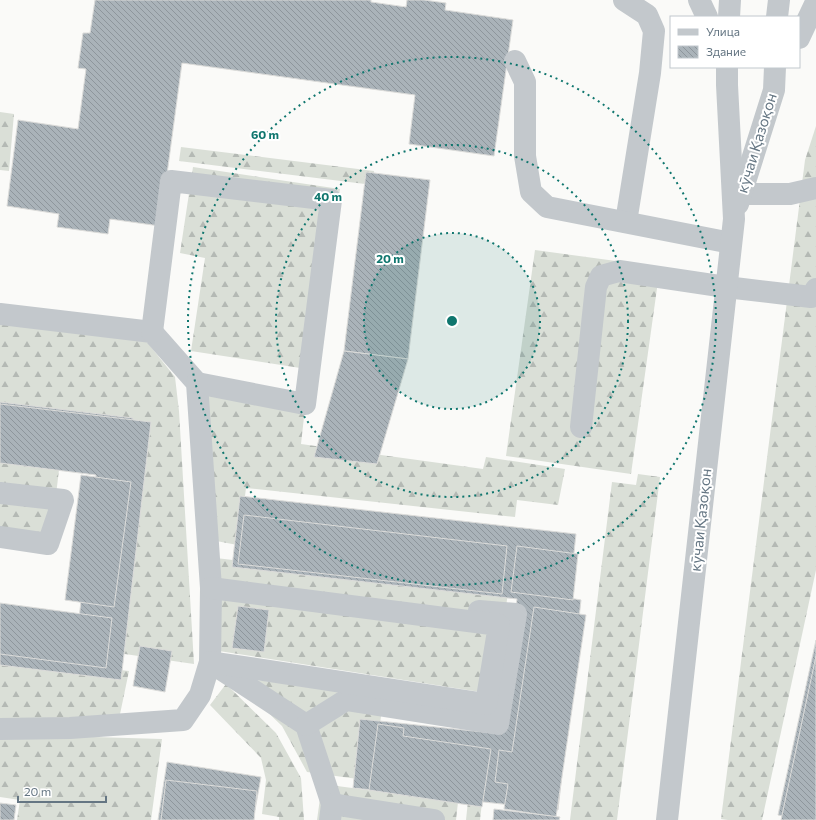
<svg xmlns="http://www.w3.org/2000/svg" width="816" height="820" font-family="Commissioner,sans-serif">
	<defs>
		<pattern id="forest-firs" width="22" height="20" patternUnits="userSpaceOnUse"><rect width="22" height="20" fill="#dadfd7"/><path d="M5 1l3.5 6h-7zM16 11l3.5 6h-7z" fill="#b4b9b4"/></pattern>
		<pattern id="building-back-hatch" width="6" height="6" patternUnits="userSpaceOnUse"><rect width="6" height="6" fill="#aab3b9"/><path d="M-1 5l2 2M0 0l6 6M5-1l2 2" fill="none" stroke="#8e969c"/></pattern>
	</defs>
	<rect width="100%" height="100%" fill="#fafaf8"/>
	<g fill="url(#forest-firs)">
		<polygon points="0,112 14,114 9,171 0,170"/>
		<polygon points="816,126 816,570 762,820 728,820 721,819 805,160"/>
		<polygon points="181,147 374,171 373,185 179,161"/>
		<polygon points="193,167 340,189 313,370 191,351 205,258 180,253"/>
		<polygon points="535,250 660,267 631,474 506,456"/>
		<polygon points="0,317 147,342 175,377 179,411 194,664 90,649 116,465 0,451"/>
		<polygon points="202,380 306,399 301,444 483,469 486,457 565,469 558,505 517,500 515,517 246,488 240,536 296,556 211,540"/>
		<polygon points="0,463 59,470 49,552 0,546"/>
		<polygon points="638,474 660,477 617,820 570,820 612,482 636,485"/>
		<polygon points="216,558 508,593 493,694 219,651"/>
		<polygon points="0,656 129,671 119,719 0,724"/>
		<polygon points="231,677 384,695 372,781 307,772 282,726"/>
		<polygon points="226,684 276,733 301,778 304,820 279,820 279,817 262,814 266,780 261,758 210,705"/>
		<polygon points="0,736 60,736 162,739 151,820 17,820 20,800 0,797"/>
		<polygon points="322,784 458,802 456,820 317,820"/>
		<polygon points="468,801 482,802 480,820 466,820"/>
	</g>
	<g fill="url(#building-back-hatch)" stroke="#dcdcda">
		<polygon points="95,0 371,0 371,2 406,7 407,0 424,0 446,3 445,10 513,20 494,156 409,144 415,95 182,63 160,226 110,219 108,234 57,227 59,214 7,206 18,120 78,129 86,69 78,68 83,33 90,33"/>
		<polygon points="366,172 430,180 408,359 344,351"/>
		<polygon points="344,351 408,359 377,464 314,457"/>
		<polygon points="0,402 133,418 128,468 0,453"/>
		<polygon points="0,404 151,422 121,680 0,665 0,608 79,618 96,475 0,463"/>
		<polygon points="81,475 131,482 114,607 65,600"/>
		<polygon points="240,496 576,534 569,598 581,600 558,810 353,788 360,719 502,734 517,599 232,567"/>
		<polygon points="244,515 507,546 502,594 238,564"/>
		<polygon points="517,546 578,554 573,600 511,592"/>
		<polygon points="0,603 112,618 106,668 0,654"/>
		<polygon points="238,606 269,610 264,652 232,648"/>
		<polygon points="534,607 586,615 556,817 504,809 508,784 495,782 499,750 512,752"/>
		<polygon points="816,640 816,820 802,820 778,815"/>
		<polygon points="140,646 172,651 165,692 133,686"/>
		<polygon points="816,656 816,820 781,820"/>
		<polygon points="378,724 404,728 403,736 491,749 482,807 369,790"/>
		<polygon points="167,762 261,777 255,810 184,798 180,820 158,820"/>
		<polygon points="166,780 257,791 254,820 161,820"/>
		<polygon points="0,803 16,805 14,820 0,820"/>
		<polygon points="494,809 560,817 559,820 493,820"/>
	</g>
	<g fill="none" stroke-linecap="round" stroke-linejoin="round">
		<g stroke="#c3c8cc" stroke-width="22">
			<polyline points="624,0 647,15 654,31 650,73 626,222"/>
			<polyline points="699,0 707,17"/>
			<polyline points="729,17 730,0"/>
			<polyline points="777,17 779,0"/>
			<polyline points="799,38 816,2"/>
			<polyline points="515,61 525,82 525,156 531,192 547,207 731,243"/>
			<polyline points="741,194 790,194 816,188"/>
			<polyline points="738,204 774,90 775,67"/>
			<polyline points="0,314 152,332 197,383 211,588 210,662 306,725 332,804 330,820"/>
			<polyline points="152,332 171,181 331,200 305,404 197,383"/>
			<polyline points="581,427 596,287 601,276 619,271 726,287 811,297 816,289"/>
			<polyline points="0,493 63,500 48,544 0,537"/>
			<polyline points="306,725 346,700 498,724 516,614 479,611"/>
			<polyline points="0,729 70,728 183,720 200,695 210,662 486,704 499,625 211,588"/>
			<polyline points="332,804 434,820"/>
			<polyline points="667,820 734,219 727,85 727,67"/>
		</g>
	</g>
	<circle cx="452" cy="321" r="88" fill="#0f766e" fill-opacity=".12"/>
	<g fill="none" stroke="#0f766e" stroke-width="2" stroke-dasharray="2 4">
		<circle cx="452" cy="321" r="88"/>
		<circle cx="452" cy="321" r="176"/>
		<circle cx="452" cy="321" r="264"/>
	</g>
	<g text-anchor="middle" stroke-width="4" stroke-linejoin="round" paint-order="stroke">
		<g font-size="15" fill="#657683" stroke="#fff">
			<text transform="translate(757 143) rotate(-73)" y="5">кӯчаи Қазоқон</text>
			<text transform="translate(701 520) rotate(-84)" y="5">кӯчаи Қазоқон</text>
		</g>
	</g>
	<circle cx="452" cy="321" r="6" fill="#0f766e" stroke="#fff" stroke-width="2"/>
	<g font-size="12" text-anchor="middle" font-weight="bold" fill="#0f766e" stroke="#fff" stroke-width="4" stroke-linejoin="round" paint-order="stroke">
		<text x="265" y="139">60 m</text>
		<text x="328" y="201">40 m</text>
		<text x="390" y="263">20 m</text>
	</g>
	<rect x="670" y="16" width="130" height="52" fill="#ffffff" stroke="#c1c8cd"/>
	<rect x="678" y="29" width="20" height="6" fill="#c3c8cc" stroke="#c1c8cd"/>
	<text x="706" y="36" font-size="12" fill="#657683">Улица</text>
	<rect x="678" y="46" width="20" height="12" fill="url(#building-back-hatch)" stroke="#c1c8cd"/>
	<text x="706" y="56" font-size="12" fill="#657683">Здание</text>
	<path d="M18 796v6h88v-6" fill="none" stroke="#657683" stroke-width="2"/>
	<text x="24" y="796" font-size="12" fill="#657683" stroke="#ffffff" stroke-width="3" paint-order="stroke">20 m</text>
</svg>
